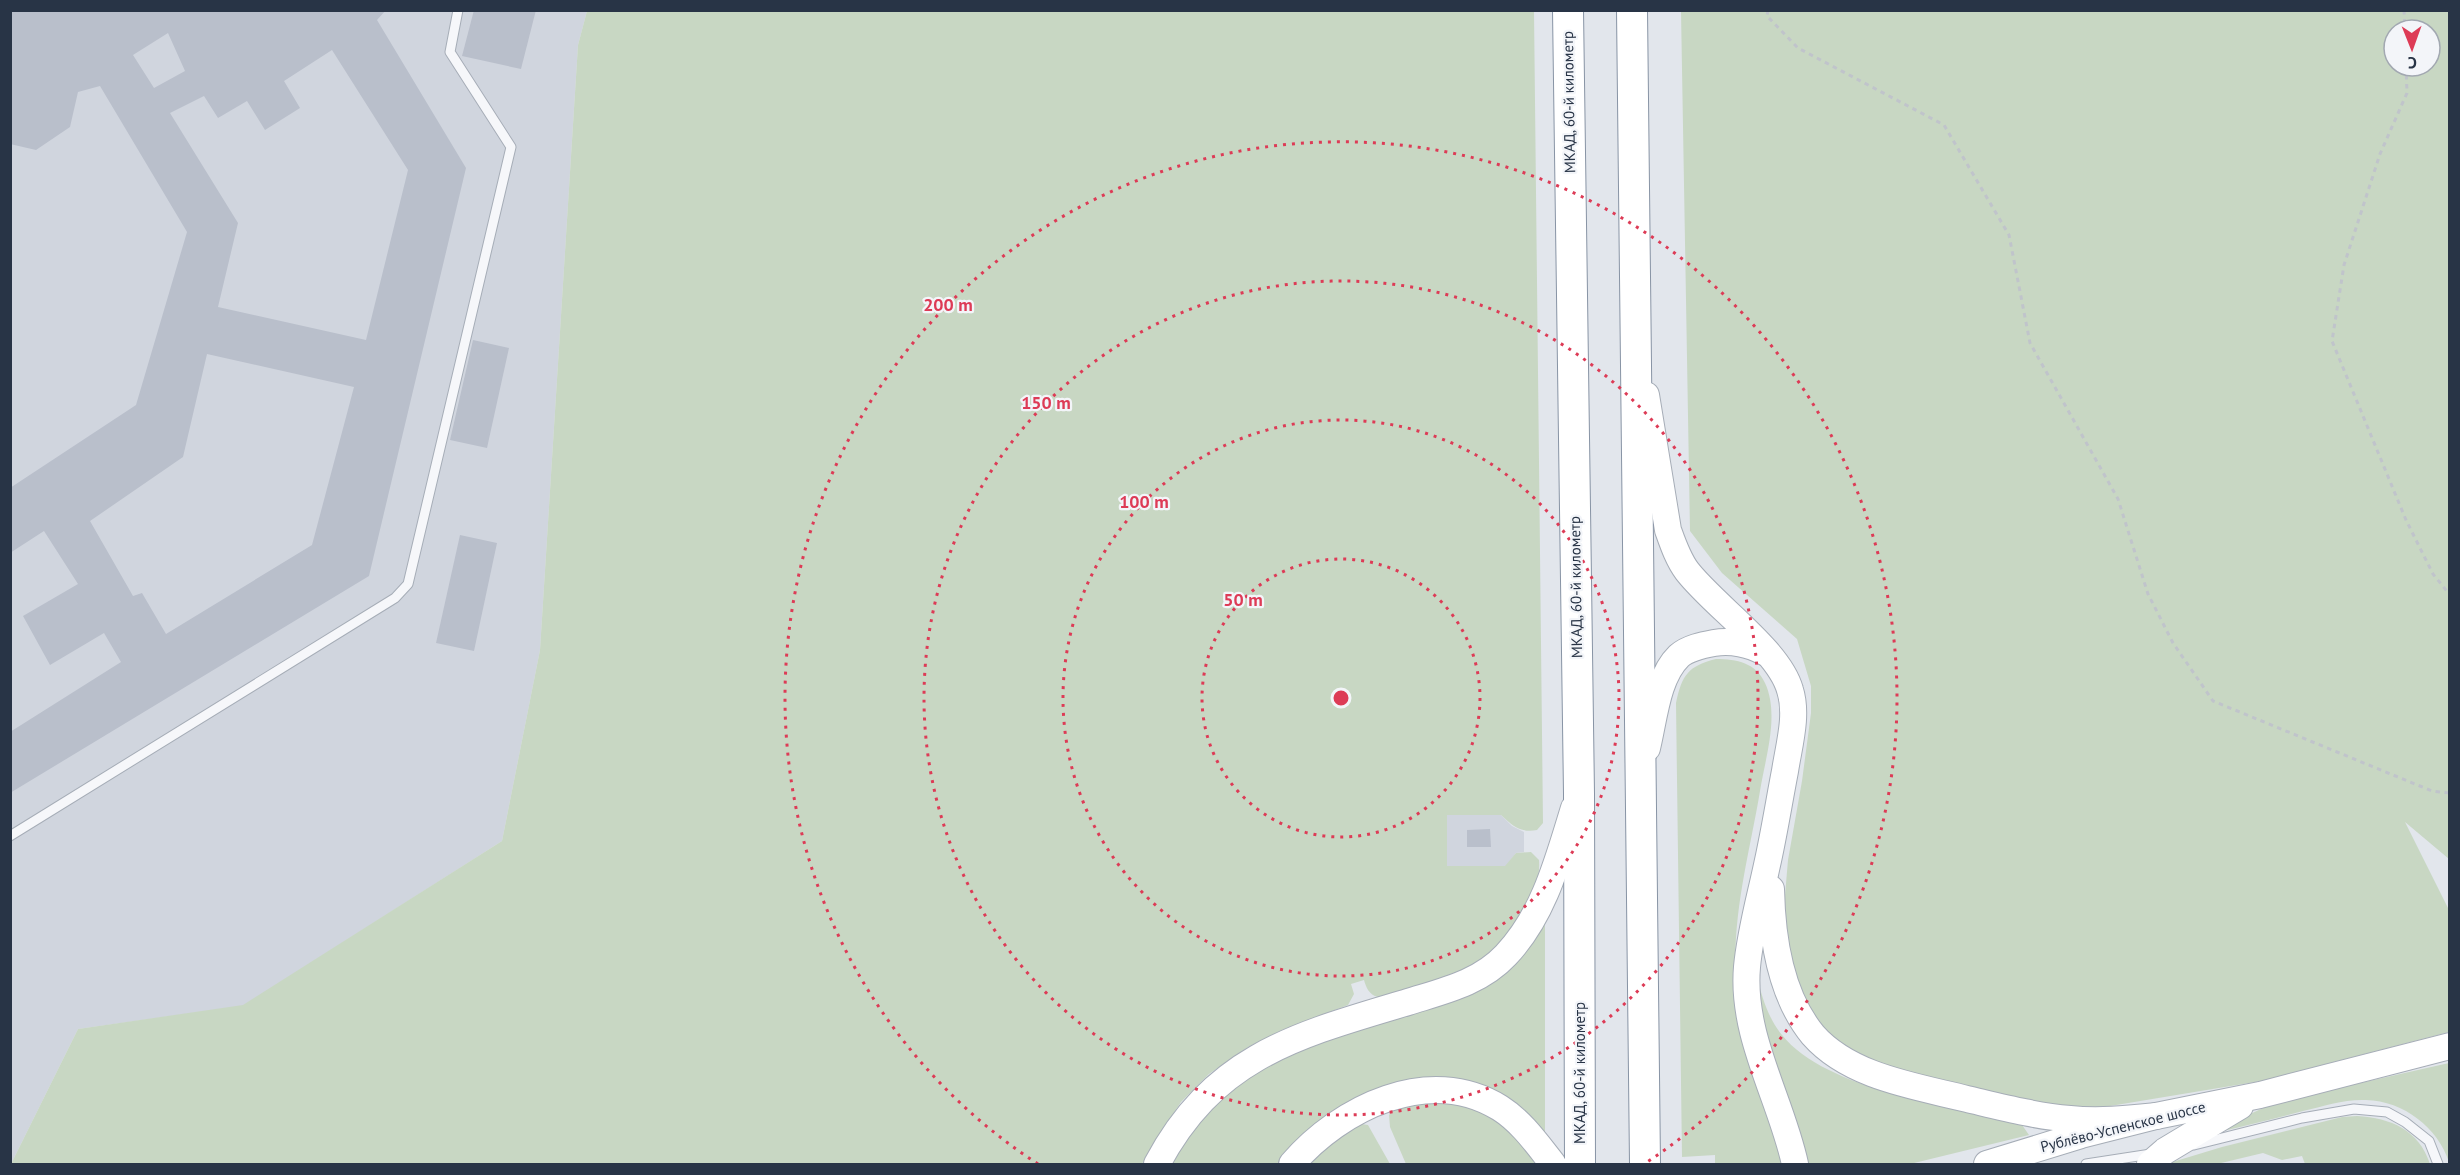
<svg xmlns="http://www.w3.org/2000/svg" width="2460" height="1175" font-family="'PT Sans',sans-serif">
	<rect width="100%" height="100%" fill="#e2e6ec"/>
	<g fill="#d0d5de">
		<polygon points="10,11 587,11 578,45 540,650 502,841 243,1006 78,1029 11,1164"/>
		<polygon points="1447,815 1501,815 1512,826 1524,832 1524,852 1516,853 1506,866 1447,866"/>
	</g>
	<g fill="#c8d7c3" fill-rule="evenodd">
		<path d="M 587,11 L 1534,11 L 1543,823 L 1537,830 C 1520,833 1513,826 1501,815 L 1447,815 L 1447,866 L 1505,866 L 1516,853 L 1531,852 L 1539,860 C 1542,895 1513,932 1488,954 C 1472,969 1398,1001 1378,997 C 1369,995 1366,987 1364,980 L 1351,984 L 1354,994 L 1348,1005 L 1282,1030 L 1248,1047 L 1209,1074 L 1181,1102 L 1153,1144 L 1142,1164 L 11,1164 L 78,1029 L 243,1005 L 502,841 L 540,650 L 578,45 Z"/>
		<path d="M 1681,11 L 2449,11 L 2449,859 L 2405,822 L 2449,910 L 2449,1032 L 2261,1081 L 2092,1109 L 2041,1105 L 1880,1069 L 1819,1030 L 1785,959 L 1784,907 L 1788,860 L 1802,781 L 1811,713 L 1811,686 L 1797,639 L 1722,573 L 1690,531 ZM 2394,30 L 2430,30 L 2430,66 L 2394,66 Z"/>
		<path d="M 1716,659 C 1737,659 1756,663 1765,683 C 1780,715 1765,759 1760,791 C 1750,851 1732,914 1736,976 C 1737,994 1746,1015 1751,1033 C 1763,1077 1775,1121 1787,1164 L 1715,1164 L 1715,1155 L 1682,1157 L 1676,703 C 1682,675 1688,666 1716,659 Z"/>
		<polygon points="1545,920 1545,1137 1448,1082 1289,1152 1278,1164 1168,1164 1177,1146 1237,1082 1298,1048 1461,995"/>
		<path d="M 1757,977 C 1762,997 1768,1018 1782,1035 C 1826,1090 1954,1108 2020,1122 L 2029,1135 L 1910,1164 L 1805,1164 L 1766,1052 Z"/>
		<path d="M 2449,1063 L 2449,1162 C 2438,1128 2404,1101 2366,1100 C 2345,1099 2324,1106 2303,1111 C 2276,1118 2249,1125 2223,1131 L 2218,1129 L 2276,1102 Z"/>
		<path d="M 1446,1102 C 1477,1108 1489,1111 1512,1134 C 1522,1144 1529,1152 1535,1164 L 1406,1164 L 1390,1127 L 1389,1115 C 1402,1098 1426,1102 1446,1102 Z"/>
		<path d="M 2357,1116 C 2391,1118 2419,1130 2430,1164 L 2305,1164 L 2302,1156 L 2282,1160 L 2263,1153 L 2217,1164 L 2166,1164 L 2222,1147 L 2342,1117 Z"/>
		<polygon points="1355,1123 1368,1125 1390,1164 1305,1164"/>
	</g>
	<g fill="#b9bfcb" fill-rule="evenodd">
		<path d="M 10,10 L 386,10 L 377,20 L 466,168 L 369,576 L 10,793 L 10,732 L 121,662 L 104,633 L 50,665 L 23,616 L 78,584 L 44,531 L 10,553 L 10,488 L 136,405 L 187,232 L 100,86 L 78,92 L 70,127 L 36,150 L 10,144 ZM 168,33 L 185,71 L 154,88 L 133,55 ZM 332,50 L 408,170 L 366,340 L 218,307 L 238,223 L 170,113 L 204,96 L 218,118 L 247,101 L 265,130 L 300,108 L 284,81 ZM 207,354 L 354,387 L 312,545 L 166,634 L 142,593 L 133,596 L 90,521 L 183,457 Z"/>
		<polygon points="474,10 536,10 521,69 462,56"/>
		<polygon points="473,340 509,348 487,448 450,440"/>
		<polygon points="460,535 497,543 474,651 436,643"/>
		<polygon points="1490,829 1491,847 1467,847 1467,830"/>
	</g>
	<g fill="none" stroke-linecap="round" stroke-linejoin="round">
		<defs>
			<g id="service">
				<polyline points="10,836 395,598 408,584 511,147 450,52 458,10"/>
				<polyline points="2194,1145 2302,1118 2354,1109 2387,1112 2405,1122 2429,1141 2438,1164"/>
				<polyline points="2086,1164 2151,1154"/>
			</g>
			<g id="secondary">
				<path d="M 1646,395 L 1668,530 C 1673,544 1678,559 1687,571 C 1714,606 1779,650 1790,690 C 1798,715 1789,745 1785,771 C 1779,802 1774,834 1767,865 C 1760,898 1750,933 1747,967 C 1741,1036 1781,1099 1795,1164"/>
				<path d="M 1647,748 C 1654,720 1657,677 1679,656 C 1688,648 1703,645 1714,643 C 1731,640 1750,644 1764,652"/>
				<path d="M 1771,889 C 1772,939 1780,995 1813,1035 C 1850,1077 1915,1086 1967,1099 C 2001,1107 2035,1116 2070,1119 C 2099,1122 2127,1119 2156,1116"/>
				<path d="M 1157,1164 C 1215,1055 1298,1035 1408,1002 C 1443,991 1480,983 1506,955 C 1544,915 1558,860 1574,808"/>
				<path d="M 1292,1164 C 1340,1108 1429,1064 1500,1108 C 1522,1122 1537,1144 1553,1164"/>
				<polyline points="1987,1164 2081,1135 2156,1116 2260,1095 2450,1046"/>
				<polyline points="2150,1164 2165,1151 2240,1106"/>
			</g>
			<g id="trunk">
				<polyline points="1568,10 1579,794 1580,1164"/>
				<polyline points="1632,10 1645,1164"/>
			</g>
		</defs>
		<use href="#service" stroke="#a6adb7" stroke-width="11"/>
		<use href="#secondary" stroke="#a6adb7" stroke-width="28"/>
		<use href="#trunk" stroke="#8894a5" stroke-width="32"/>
		<g stroke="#c0c4cb" stroke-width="3" stroke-dasharray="4.5 4.5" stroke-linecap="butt">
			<polyline points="1768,10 1767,16 1798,48 1944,125 2009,235 2030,343 2118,499 2148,594 2173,643 2213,701 2432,791 2450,793"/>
			<polyline points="2404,10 2405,30"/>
			<polyline points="2406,66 2407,93 2380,154 2344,265 2332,341 2406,520 2433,574 2450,595"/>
		</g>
		<use href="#service" stroke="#f6f7fa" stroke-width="9"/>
		<use href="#secondary" stroke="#fff" stroke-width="26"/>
		<use href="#trunk" stroke="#fff" stroke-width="30"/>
	</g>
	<g fill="none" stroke="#dd3b56" stroke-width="3" stroke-dasharray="3 6">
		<circle cx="1341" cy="698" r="139"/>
		<circle cx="1341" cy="698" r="278"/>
		<circle cx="1341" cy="698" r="417"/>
		<path d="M1038 1164A556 556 0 1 1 1644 1164"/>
	</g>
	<g text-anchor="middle" stroke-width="4.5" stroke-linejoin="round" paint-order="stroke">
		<g font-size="15" fill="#283446" stroke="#f3f5f9">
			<text transform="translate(1569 102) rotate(-91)" y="5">МКАД, 60-й километр</text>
			<text transform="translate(1576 587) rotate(-91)" y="5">МКАД, 60-й километр</text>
			<text transform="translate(1580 1073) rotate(-90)" y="5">МКАД, 60-й километр</text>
			<text transform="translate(2123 1127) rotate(-14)" y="5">Рублёво-Успенское шоссе</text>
		</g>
	</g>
	<circle cx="1341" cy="698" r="9" fill="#dd3b56" stroke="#f3f5f9" stroke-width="3"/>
	<g font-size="18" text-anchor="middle" font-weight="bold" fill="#dd3b56" stroke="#f3f5f9" stroke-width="4.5" stroke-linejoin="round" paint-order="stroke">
		<text x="948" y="311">200 m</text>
		<text x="1046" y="409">150 m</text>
		<text x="1144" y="508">100 m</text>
		<text x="1243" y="606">50 m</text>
	</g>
	<rect width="2460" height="1175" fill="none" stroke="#283446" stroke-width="24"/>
	<g transform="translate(2412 48) rotate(179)"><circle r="28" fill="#f3f5f9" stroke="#a2a8b1" stroke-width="1.5"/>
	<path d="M0-4.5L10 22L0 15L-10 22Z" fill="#dd3b56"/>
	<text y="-9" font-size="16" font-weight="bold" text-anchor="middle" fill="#283446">С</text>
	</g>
</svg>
